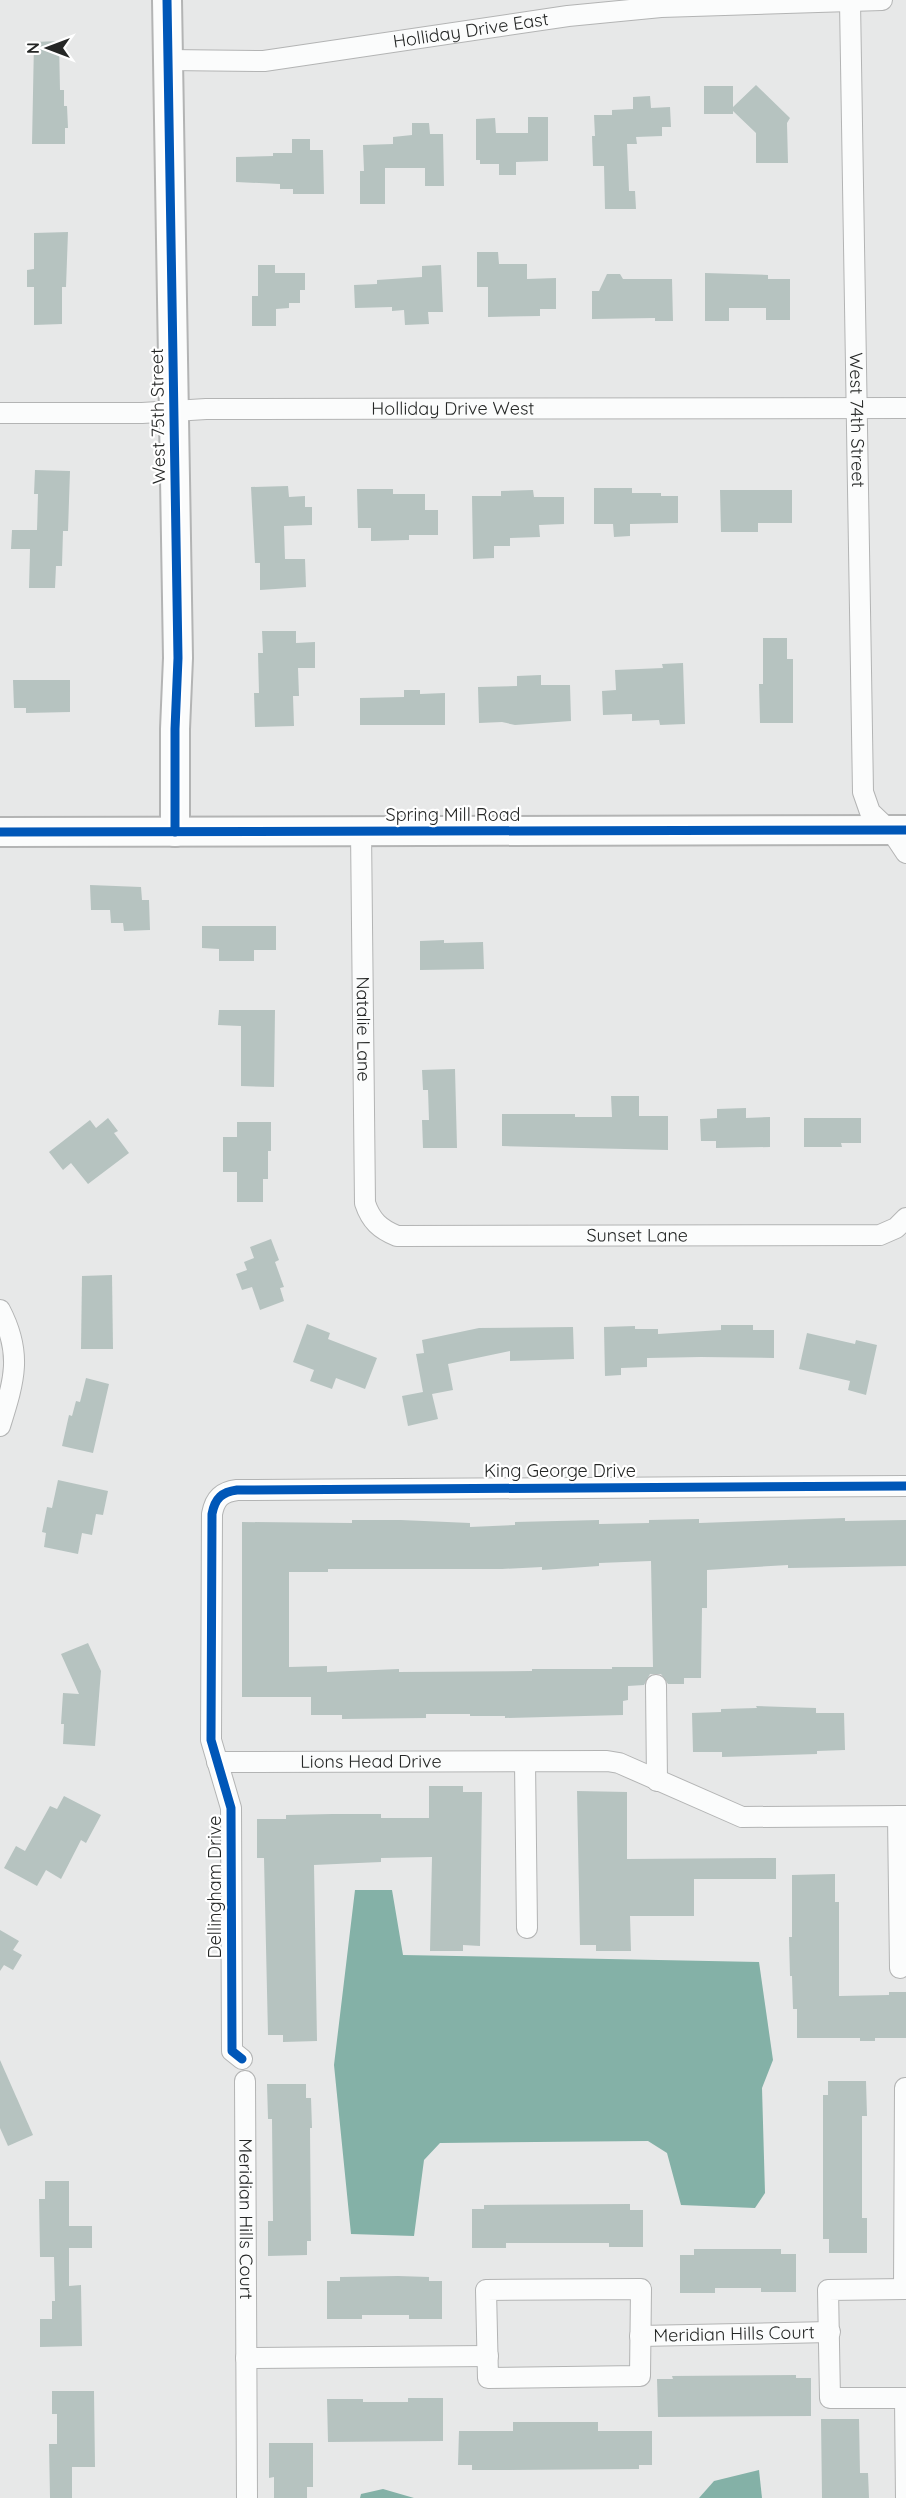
<svg xmlns="http://www.w3.org/2000/svg" width="906" height="2498" font-family="Quicksand,sans-serif">
	<rect width="100%" height="100%" fill="#e7e8e8"/>
	<g fill="#84b1a7">
		<polygon points="355,1890 392,1890 403,1955 759,1962 773,2060 762,2088 765,2193 755,2208 681,2205 667,2153 648,2141 440,2143 424,2160 414,2236 351,2234 334,2065"/>
		<polygon points="759,2470 762,2498 699,2498 714,2481"/>
		<polygon points="383,2489 414,2498 360,2498 361,2494"/>
	</g>
	<g fill="#b6c3c0" fill-rule="evenodd">
		<polygon points="59,41 60,90 64,90 64,106 67,106 68,128 65,128 65,144 32,144 34,42"/>
		<polygon points="756,85 790,118 787,123 788,163 756,163 756,133 733,111 733,114 704,114 704,86 733,86 733,107"/>
		<polygon points="650,96 651,108 670,107 671,127 662,127 662,136 636,137 637,144 627,144 629,191 635,191 636,209 605,209 604,166 593,166 592,136 595,136 594,115 612,115 612,110 633,109 633,97"/>
		<polygon points="528,117 548,117 548,161 516,162 516,175 499,175 499,164 480,164 480,160 476,160 476,119 495,118 496,133 528,133"/>
		<polygon points="412,123 429,123 430,134 443,134 444,186 425,186 425,168 385,168 385,204 360,204 360,171 364,171 363,145 393,144 393,137 412,135"/>
		<polygon points="292,139 310,139 310,150 323,150 324,194 293,194 293,189 280,189 280,184 236,182 236,157 273,156 273,153 292,153"/>
		<polygon points="68,232 66,287 62,287 62,324 34,325 34,287 27,287 27,270 34,269 34,233"/>
		<polygon points="477,252 498,252 499,264 527,264 527,279 556,278 556,309 540,309 540,316 488,317 488,287 477,287"/>
		<polygon points="258,265 275,265 275,273 305,273 305,290 300,290 300,303 289,303 289,308 276,309 276,326 252,326 252,296 258,296"/>
		<polygon points="441,265 443,312 428,312 429,324 405,325 404,310 392,311 392,307 355,308 354,285 377,284 377,280 422,277 422,266"/>
		<polygon points="705,273 768,275 768,279 790,279 790,320 766,320 766,308 729,308 729,321 705,321"/>
		<polygon points="607,274 620,274 623,279 672,279 673,321 655,321 655,318 592,319 592,291 599,291"/>
		<polygon points="35,470 70,471 68,531 63,531 62,566 56,566 55,588 29,588 30,549 11,549 12,530 37,530 38,494 34,494"/>
		<polygon points="288,486 289,497 305,496 305,507 312,507 312,525 284,526 285,559 305,559 306,587 260,590 260,563 255,563 251,487"/>
		<polygon points="594,488 632,488 632,493 661,493 661,496 678,496 678,523 630,524 630,536 614,537 613,524 594,524"/>
		<polygon points="357,489 393,489 393,494 425,494 425,510 438,510 438,535 409,535 409,540 371,541 371,528 358,528"/>
		<polygon points="533,490 534,497 564,497 564,524 539,525 540,537 510,538 510,546 494,546 494,558 473,559 472,496 501,496 501,491"/>
		<polygon points="720,490 792,490 792,523 758,523 758,532 721,532"/>
		<polygon points="262,631 296,631 296,643 315,642 315,668 298,668 299,696 293,696 294,726 255,727 254,693 259,693 258,653 263,653"/>
		<polygon points="763,638 787,638 787,659 793,659 793,723 760,723 759,684 763,684"/>
		<polygon points="683,663 685,724 660,725 659,720 632,721 632,714 603,715 602,691 616,690 615,670 663,668 662,664"/>
		<polygon points="541,675 541,685 570,685 571,721 515,725 502,722 479,723 478,687 517,686 517,676"/>
		<polygon points="13,680 70,680 70,712 26,713 26,708 14,708"/>
		<polygon points="404,690 420,690 420,694 445,693 445,725 360,725 360,698 404,697"/>
		<polygon points="90,885 141,887 142,900 149,900 150,930 124,931 123,923 111,923 110,910 91,910"/>
		<polygon points="202,926 276,926 276,950 254,950 254,961 219,961 219,949 202,948"/>
		<polygon points="444,940 444,943 483,942 484,969 420,970 420,941"/>
		<polygon points="219,1010 275,1010 274,1087 241,1086 241,1026 218,1025"/>
		<polygon points="455,1069 457,1148 423,1148 422,1120 429,1120 428,1090 423,1090 422,1070"/>
		<polygon points="611,1096 639,1096 639,1116 668,1116 668,1150 502,1146 502,1114 575,1114 575,1117 612,1117"/>
		<polygon points="746,1108 746,1118 770,1117 770,1147 716,1148 716,1141 701,1141 700,1119 717,1118 717,1109"/>
		<polygon points="108,1118 118,1131 114,1133 129,1153 88,1184 71,1163 63,1170 49,1152 90,1120 96,1128"/>
		<polygon points="804,1118 861,1118 861,1143 841,1143 842,1147 804,1147"/>
		<polygon points="237,1122 271,1122 271,1151 268,1151 268,1179 263,1179 263,1202 237,1202 237,1172 223,1172 223,1137 237,1137"/>
		<polygon points="271,1239 279,1260 275,1262 284,1287 280,1288 284,1301 260,1310 252,1287 242,1290 236,1274 247,1270 244,1262 254,1258 250,1247"/>
		<polygon points="112,1275 113,1349 81,1349 82,1276"/>
		<polygon points="307,1324 330,1333 328,1339 377,1358 365,1389 336,1378 332,1389 310,1381 314,1370 293,1362"/>
		<polygon points="721,1325 753,1325 753,1330 774,1330 774,1358 701,1357 647,1358 647,1367 621,1368 621,1375 605,1376 604,1327 635,1326 635,1329 658,1329 658,1334 721,1330"/>
		<polygon points="573,1327 574,1359 510,1361 510,1351 448,1364 453,1390 432,1394 438,1419 408,1426 402,1396 423,1392 416,1354 424,1353 422,1340 479,1328"/>
		<polygon points="807,1333 855,1344 856,1340 877,1345 866,1395 848,1390 850,1381 799,1369"/>
		<polygon points="86,1378 109,1384 93,1453 62,1446 69,1415 72,1416 76,1401 80,1402"/>
		<polygon points="58,1480 108,1491 103,1515 96,1514 92,1535 82,1533 78,1554 44,1547 46,1533 42,1532 47,1507 52,1508"/>
		<path d="M 845,1518 L 845,1521 L 906,1520 L 906,1566 L 788,1568 L 788,1565 L 707,1570 L 707,1608 L 702,1608 L 701,1678 L 684,1678 L 684,1684 L 668,1684 L 661,1674 L 650,1674 L 644,1685 L 628,1686 L 628,1700 L 623,1701 L 623,1715 L 505,1718 L 505,1716 L 470,1716 L 470,1714 L 426,1714 L 426,1718 L 342,1719 L 342,1715 L 311,1715 L 311,1697 L 242,1697 L 242,1522 L 352,1523 L 352,1520 L 401,1520 L 470,1523 L 470,1527 L 515,1525 L 515,1522 L 599,1520 L 599,1524 L 649,1523 L 649,1520 L 699,1519 L 699,1523 ZM 651,1561 L 653,1667 L 612,1667 L 612,1669 L 532,1669 L 532,1671 L 399,1672 L 399,1669 L 327,1672 L 327,1666 L 289,1667 L 289,1572 L 328,1572 L 328,1569 L 502,1569 L 542,1567 L 542,1570 L 599,1566 L 599,1563 Z"/>
		<polygon points="88,1643 101,1671 95,1746 63,1744 64,1724 61,1724 63,1693 79,1694 61,1654"/>
		<polygon points="756,1706 816,1708 816,1713 844,1713 845,1750 817,1751 817,1754 722,1757 722,1752 693,1752 692,1713 721,1712 721,1709 757,1708"/>
		<polygon points="429,1786 463,1786 463,1792 482,1792 480,1946 463,1945 463,1951 430,1951 432,1857 381,1858 381,1862 314,1865 317,2041 283,2042 283,2035 268,2035 264,1858 257,1858 257,1819 286,1819 286,1815 332,1814 381,1814 381,1818 429,1818"/>
		<polygon points="577,1791 627,1792 627,1859 776,1858 776,1879 694,1879 694,1916 630,1916 631,1951 596,1951 596,1945 580,1945"/>
		<polygon points="64,1796 101,1815 86,1843 81,1840 61,1879 46,1870 37,1886 4,1868 16,1846 25,1851 50,1806 57,1809"/>
		<polygon points="835,1874 835,1902 839,1902 839,1996 889,1995 889,1992 906,1992 906,2038 875,2038 875,2041 860,2041 860,2038 797,2038 797,2009 793,2009 792,1976 790,1976 789,1937 792,1937 792,1875"/>
		<polygon points="0,1930 19,1941 13,1950 22,1955 13,1970 4,1965 0,1971"/>
		<polygon points="0,2060 33,2135 8,2146 0,2128"/>
		<polygon points="828,2081 866,2081 867,2116 862,2116 862,2218 867,2218 867,2253 829,2253 829,2239 823,2239 823,2095 828,2095"/>
		<polygon points="267,2084 306,2084 306,2098 311,2098 312,2128 310,2128 311,2241 307,2241 307,2255 268,2256 268,2221 273,2221 272,2119 268,2119"/>
		<polygon points="45,2181 69,2181 69,2226 92,2226 92,2248 69,2248 69,2286 81,2285 82,2346 40,2347 40,2319 52,2319 52,2301 55,2301 54,2257 40,2257 39,2199 45,2199"/>
		<polygon points="630,2204 630,2210 643,2210 643,2247 609,2247 609,2243 506,2243 506,2248 472,2248 472,2209 484,2209 484,2205"/>
		<polygon points="694,2249 781,2249 781,2254 796,2254 796,2292 761,2292 761,2288 715,2288 715,2293 680,2293 680,2255 694,2255"/>
		<polygon points="398,2276 429,2277 429,2281 442,2281 442,2319 409,2319 409,2315 362,2315 362,2319 327,2319 327,2281 340,2281 340,2277"/>
		<polygon points="796,2375 796,2378 811,2378 811,2416 658,2417 657,2379 673,2379 672,2376"/>
		<polygon points="52,2391 94,2391 95,2467 72,2467 72,2498 50,2498 49,2444 57,2444 57,2414 52,2414"/>
		<polygon points="408,2398 443,2398 443,2441 328,2442 327,2399 363,2399 363,2402 408,2402"/>
		<polygon points="821,2419 859,2419 860,2473 868,2473 869,2498 822,2498"/>
		<polygon points="513,2422 598,2422 598,2431 652,2431 652,2465 639,2465 639,2469 503,2470 472,2470 472,2465 458,2465 459,2431 513,2431"/>
		<polygon points="269,2443 313,2443 313,2487 307,2487 307,2498 274,2498 274,2477 269,2478"/>
	</g>
	<g fill="none" stroke-linecap="round" stroke-linejoin="round">
		<defs>
			<g id="street">
				<path id="s1" d="M 850,2 L 863,792 L 870,812 L 894,835 L 906,853"/>
				<path id="s2" d="M 169,60 L 264,61 L 568,16 L 661,7 L 882,0"/>
				<path id="s3" d="M 0,413 L 142,413 L 206,409 L 906,408"/>
				<path id="s4" d="M 361,831 L 365,1203 C 371,1221 380,1229 397,1236 L 880,1235 L 896,1228 L 906,1218"/>
				<path d="M 0,1310 C 23,1354 14,1381 0,1426"/>
				<polyline points="656,1685 657,1781"/>
				<path id="s5" d="M 217,1762 L 607,1761 L 619,1763 L 742,1817 L 906,1816"/>
				<polyline points="525,1762 527,1928"/>
				<polyline points="898,1816 900,1968"/>
				<path d="M 242,2059 L 232,2051 L 231,1808 L 211,1740 L 212,1514 C 215,1498 222,1492 237,1490 L 906,1486"/>
				<path id="s6" d="M 245,2081 L 247,2498"/>
				<polygon points="641,2289 640,2376 488,2378 486,2290"/>
				<polyline points="904,2289 905,2088"/>
				<polyline points="906,2289 828,2290 830,2398 906,2398"/>
				<path id="s7" d="M 640,2336 L 830,2332"/>
				<polyline points="246,2358 488,2356"/>
				<polyline points="905,2398 906,2498"/>
			</g>
			<g id="secondary">
				<polyline points="167,0 178,658 175,729 175,832"/>
				<polyline points="0,832 906,830"/>
			</g>
		</defs>
		<use href="#street" stroke="#b3b4b4" stroke-width="22"/>
		<use href="#secondary" stroke="#b3b4b4" stroke-width="32"/>
		<use href="#street" stroke="#fbfcfc" stroke-width="20"/>
		<use href="#secondary" stroke="#fbfcfc" stroke-width="28"/>
		<defs>
			<g id="cycleway">
				<polyline points="167,0 178,658 175,729 175,832"/>
				<polyline points="0,832 906,830"/>
				<path d="M 242,2059 L 232,2051 L 231,1808 L 211,1740 L 212,1514 C 215,1498 222,1492 237,1490 L 906,1486"/>
			</g>
		</defs>
		<use href="#cycleway" stroke="#fff" stroke-width="13"/>
		<use href="#cycleway" stroke="#0057b8" stroke-width="9"/>
	</g>
	<g text-anchor="middle" stroke-width="4.5" stroke-linejoin="round" paint-order="stroke">
		<g font-size="18" fill="#252726" stroke="#fff">
			<text dy="6" stroke="none"><textPath href="#s2" startOffset="304">Holliday Drive East</textPath></text>
			<text dy="6" stroke="none"><textPath href="#s3" startOffset="453">Holliday Drive West</textPath></text>
			<text transform="translate(158 416) rotate(-91)" y="6">West 75th Street</text>
			<text dy="6" stroke="none"><textPath href="#s1" startOffset="418">West 74th Street</textPath></text>
			<text x="453" y="821">Spring Mill Road</text>
			<text dy="6" stroke="none"><textPath href="#s4" startOffset="198">Natalie Lane</textPath></text>
			<text dy="6" stroke="none"><textPath href="#s4" startOffset="660">Sunset Lane</textPath></text>
			<text x="560" y="1477">King George Drive</text>
			<text dy="6" stroke="none"><textPath href="#s5" startOffset="154">Lions Head Drive</textPath></text>
			<text transform="translate(215 1887) rotate(-90)" y="6">Dellingham Drive</text>
			<text dy="6" stroke="none"><textPath href="#s6" startOffset="138">Meridian Hills Court</textPath></text>
			<text dy="6" stroke="none"><textPath href="#s7" startOffset="94">Meridian Hills Court</textPath></text>
		</g>
	</g>
	<g transform="translate(48 48) rotate(270)" stroke="#ffffff" stroke-width="4.5" paint-order="stroke">
	<path d="M0-4.5L10 22L0 15L-10 22Z" fill="#252726"/>
	<text y="-9" font-size="16" font-weight="bold" text-anchor="middle" fill="#252726">N</text>
	</g>
</svg>
